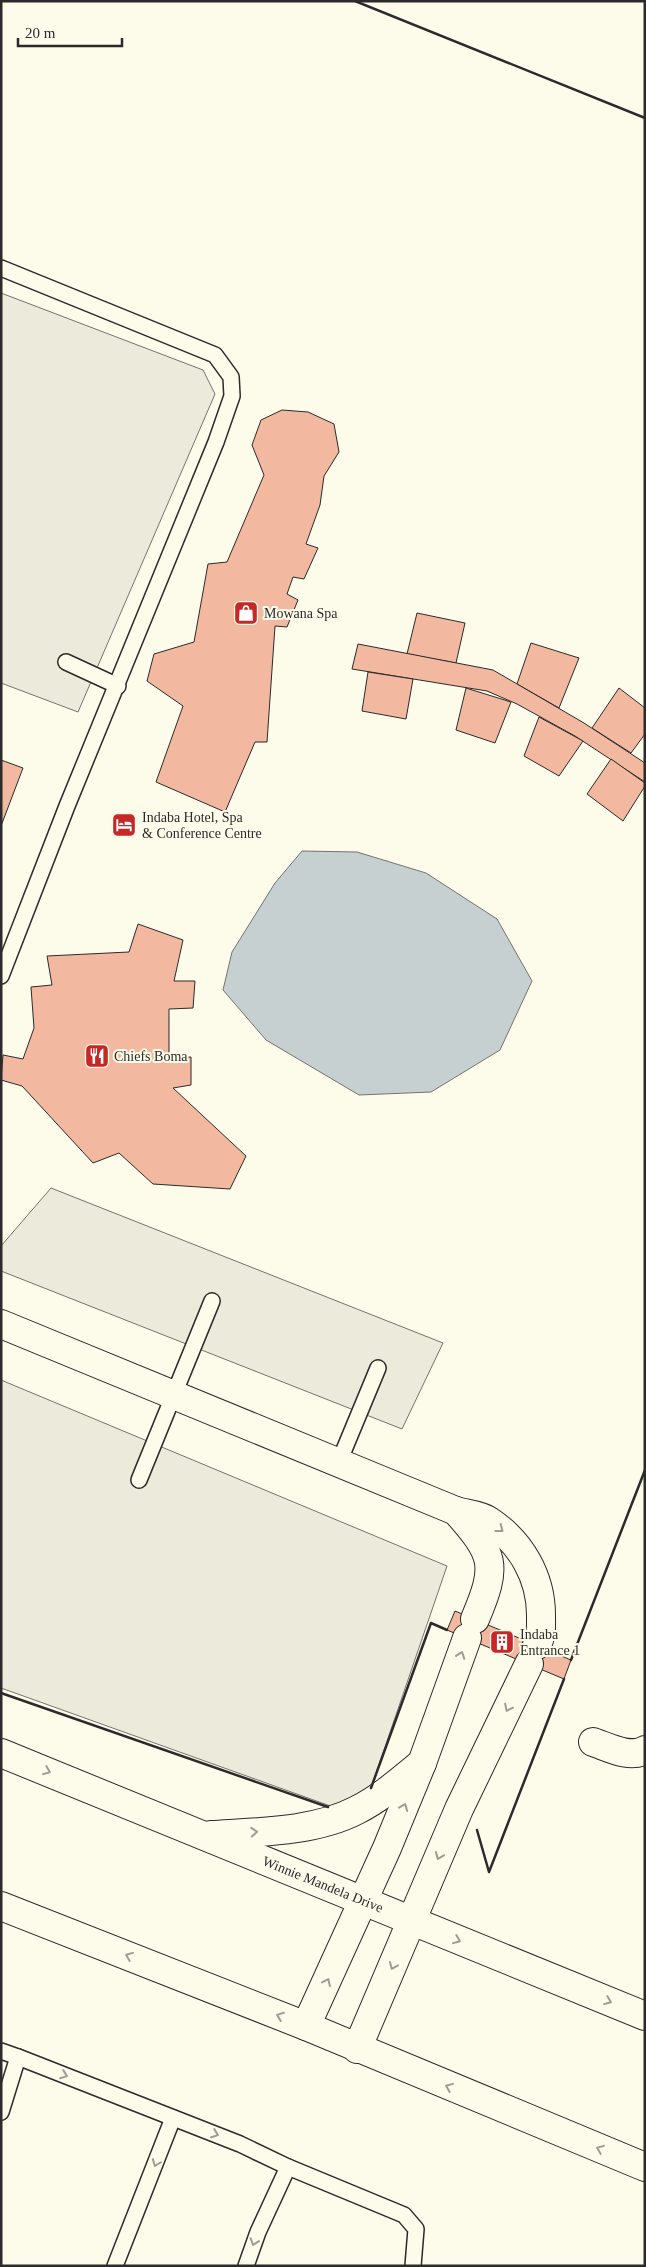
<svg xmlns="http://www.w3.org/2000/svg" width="646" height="2267" font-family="Georgia,serif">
	<rect width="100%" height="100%" fill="#fdfbea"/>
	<g fill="#eceadb" stroke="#74746e">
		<polygon points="1,293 203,370 215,394 78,712 1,683"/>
		<polygon points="51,1188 443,1343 402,1429 1,1271 1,1246"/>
		<polygon points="1,1380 447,1566 361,1817 1,1688"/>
	</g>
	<polygon fill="#c7d0d0" stroke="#74746e" points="302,851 357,852 426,873 497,919 532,981 500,1050 431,1092 359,1095 266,1040 223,990 232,952 275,883"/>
	<g fill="#f2b8a0" stroke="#2b2b2b">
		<polygon points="282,410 308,412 334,424 339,452 324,476 320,505 306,544 318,548 304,579 293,577 287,594 298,600 287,627 275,626 267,742 255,742 225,812 156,782 183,706 147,681 154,654 194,642 208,564 227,562 264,475 252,445 261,420"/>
		<polygon points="417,613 465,623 456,663 407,654"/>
		<polygon points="531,643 579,658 559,708 517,684"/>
		<polygon points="358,644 493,670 584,723 645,763 645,782 575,736 517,704 487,691 352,669"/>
		<polygon points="368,672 413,679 406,719 362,711"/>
		<polygon points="466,688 511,702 495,743 456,730"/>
		<polygon points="619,688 645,708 645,734 631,753 592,728"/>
		<polygon points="539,717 583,741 559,776 524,756"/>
		<polygon points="611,759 645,783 645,786 623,821 587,794"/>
		<polygon points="1,760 23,768 1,826"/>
		<polygon points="138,924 183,940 174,981 195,981 193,1008 169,1009 169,1058 191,1057 191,1085 173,1088 246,1156 230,1189 153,1184 119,1153 93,1163 22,1086 1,1080 3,1055 23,1059 34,1028 31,987 52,985 47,956 129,952"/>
		<polygon points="455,1611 571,1660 564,1679 447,1630"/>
	</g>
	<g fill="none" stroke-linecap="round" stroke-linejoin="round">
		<defs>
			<g id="service">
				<polyline points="1,268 215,355 231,377 232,396 216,442 67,806 1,976"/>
				<polyline points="66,662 118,686"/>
				<polyline points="339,1462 378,1368"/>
				<polyline points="139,1480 212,1301"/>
				<polyline points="1,2051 18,2057 1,2112"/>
				<polyline points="18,2057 240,2144 288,2167 258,2232 246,2266"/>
				<polyline points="288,2167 404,2215 416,2229 413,2266"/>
				<polyline points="115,2266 173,2118"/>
			</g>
			<g id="minor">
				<path d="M 1,1324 L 456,1511 C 466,1514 481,1515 489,1521 C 521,1542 541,1577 541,1615 C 541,1626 542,1635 537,1645"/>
				<path d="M 456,1511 C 495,1555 498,1565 475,1619"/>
				<path d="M 593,1742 C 608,1747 630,1759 645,1750"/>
				<polyline points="306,2026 387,1848 422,1763 467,1638"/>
				<polyline points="357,2049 459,1809 529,1664"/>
			</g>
			<g id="secondary">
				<polyline points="1,1753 645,2016"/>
				<path d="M 211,1835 C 258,1832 315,1832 357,1810 C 381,1798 401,1780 422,1763"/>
				<polyline points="1,1906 306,2026 645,2167"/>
			</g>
		</defs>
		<use href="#service" stroke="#2b2b2b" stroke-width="18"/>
		<use href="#minor" stroke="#2b2b2b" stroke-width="30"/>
		<use href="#secondary" stroke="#2b2b2b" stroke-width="30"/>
		<use href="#service" stroke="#fdfbea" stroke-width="15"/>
		<use href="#minor" stroke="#fdfbea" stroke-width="28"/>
		<use href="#secondary" stroke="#fdfbea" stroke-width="28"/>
		<g stroke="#2b2b2b" stroke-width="2.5">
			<polyline points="355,1 645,118"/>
			<polyline points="571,1660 645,1470"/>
			<polyline points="1,1693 328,1807"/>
			<polyline points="371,1788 431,1623 447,1630"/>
			<polyline points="477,1830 489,1872 564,1679"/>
		</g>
	</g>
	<defs><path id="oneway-chevron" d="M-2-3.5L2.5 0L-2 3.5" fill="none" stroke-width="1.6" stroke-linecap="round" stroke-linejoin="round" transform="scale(1.25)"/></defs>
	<g stroke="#9e9d94">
		<use href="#oneway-chevron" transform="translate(500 1529) rotate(38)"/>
		<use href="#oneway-chevron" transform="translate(461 1655) rotate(-70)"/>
		<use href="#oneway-chevron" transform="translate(508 1708) rotate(116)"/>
		<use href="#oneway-chevron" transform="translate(47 1771) rotate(22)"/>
		<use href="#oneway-chevron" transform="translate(404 1807) rotate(-68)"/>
		<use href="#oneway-chevron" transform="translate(254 1832) rotate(-4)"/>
		<use href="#oneway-chevron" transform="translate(439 1856) rotate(112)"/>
		<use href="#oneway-chevron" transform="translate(457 1940) rotate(22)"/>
		<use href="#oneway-chevron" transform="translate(129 1956) rotate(-158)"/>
		<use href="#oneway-chevron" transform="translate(393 1966) rotate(113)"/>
		<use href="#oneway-chevron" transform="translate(327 1982) rotate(-65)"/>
		<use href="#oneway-chevron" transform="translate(608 2001) rotate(22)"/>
		<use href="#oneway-chevron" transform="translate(280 2016) rotate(-159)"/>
		<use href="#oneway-chevron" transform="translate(64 2075) rotate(21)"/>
		<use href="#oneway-chevron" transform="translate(449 2087) rotate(-158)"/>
		<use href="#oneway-chevron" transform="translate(215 2134) rotate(21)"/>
		<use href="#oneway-chevron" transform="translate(600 2149) rotate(-158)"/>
		<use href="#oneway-chevron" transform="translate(156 2163) rotate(111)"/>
		<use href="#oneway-chevron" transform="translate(254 2242) rotate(109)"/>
	</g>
	<defs>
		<symbol id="shop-square" viewBox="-11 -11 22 22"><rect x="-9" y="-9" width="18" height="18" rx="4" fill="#c62828" stroke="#fdfbea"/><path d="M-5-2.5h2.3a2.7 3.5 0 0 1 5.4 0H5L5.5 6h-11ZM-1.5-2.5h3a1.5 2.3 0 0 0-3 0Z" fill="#fff"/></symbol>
		<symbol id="hotel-square" viewBox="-11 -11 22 22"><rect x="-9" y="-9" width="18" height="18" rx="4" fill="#c62828" stroke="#fdfbea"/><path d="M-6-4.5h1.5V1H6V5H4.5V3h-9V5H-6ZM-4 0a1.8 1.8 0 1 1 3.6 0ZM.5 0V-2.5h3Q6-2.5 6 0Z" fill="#fff"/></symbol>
		<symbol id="restaurant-square" viewBox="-11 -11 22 22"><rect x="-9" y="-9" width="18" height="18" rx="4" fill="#c62828" stroke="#fdfbea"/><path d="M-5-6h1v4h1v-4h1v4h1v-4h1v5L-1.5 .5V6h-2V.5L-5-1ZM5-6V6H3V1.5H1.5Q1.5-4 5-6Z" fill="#fff"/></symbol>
		<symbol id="building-square" viewBox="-11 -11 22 22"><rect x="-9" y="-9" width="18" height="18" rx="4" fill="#c62828" stroke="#fdfbea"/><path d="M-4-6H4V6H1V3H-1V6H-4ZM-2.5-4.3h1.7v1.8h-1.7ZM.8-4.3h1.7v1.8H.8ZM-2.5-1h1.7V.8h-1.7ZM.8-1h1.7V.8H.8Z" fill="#fff"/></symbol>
	</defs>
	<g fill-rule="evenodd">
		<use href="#shop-square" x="232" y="599" width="28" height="28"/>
		<use href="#hotel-square" x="110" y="811" width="28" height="28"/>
		<use href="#restaurant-square" x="83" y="1042" width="28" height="28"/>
		<use href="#building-square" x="488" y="1628" width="28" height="28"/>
	</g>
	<g text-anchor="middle" stroke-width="4" stroke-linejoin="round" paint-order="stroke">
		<g font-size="14" fill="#2b2b2b" stroke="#fdfbea" text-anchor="start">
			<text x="264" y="618">Mowana Spa</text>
			<text x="142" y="822">Indaba Hotel, Spa<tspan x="142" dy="16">&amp; Conference Centre</tspan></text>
			<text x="114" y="1061">Chiefs Boma</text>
			<text x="520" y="1639">Indaba<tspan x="520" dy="16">Entrance 1</tspan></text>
		</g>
		<g font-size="14" fill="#2b2b2b" stroke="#fdfbea">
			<text transform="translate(323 1884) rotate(22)" y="5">Winnie Mandela Drive</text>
		</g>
	</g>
	<rect width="646" height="2267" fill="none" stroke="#2b2b2b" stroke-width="5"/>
	<path d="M18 38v8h104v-8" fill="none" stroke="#2b2b2b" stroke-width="2.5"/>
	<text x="25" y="38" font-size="15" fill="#2b2b2b" stroke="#fdfbea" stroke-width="4" paint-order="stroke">20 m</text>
</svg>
